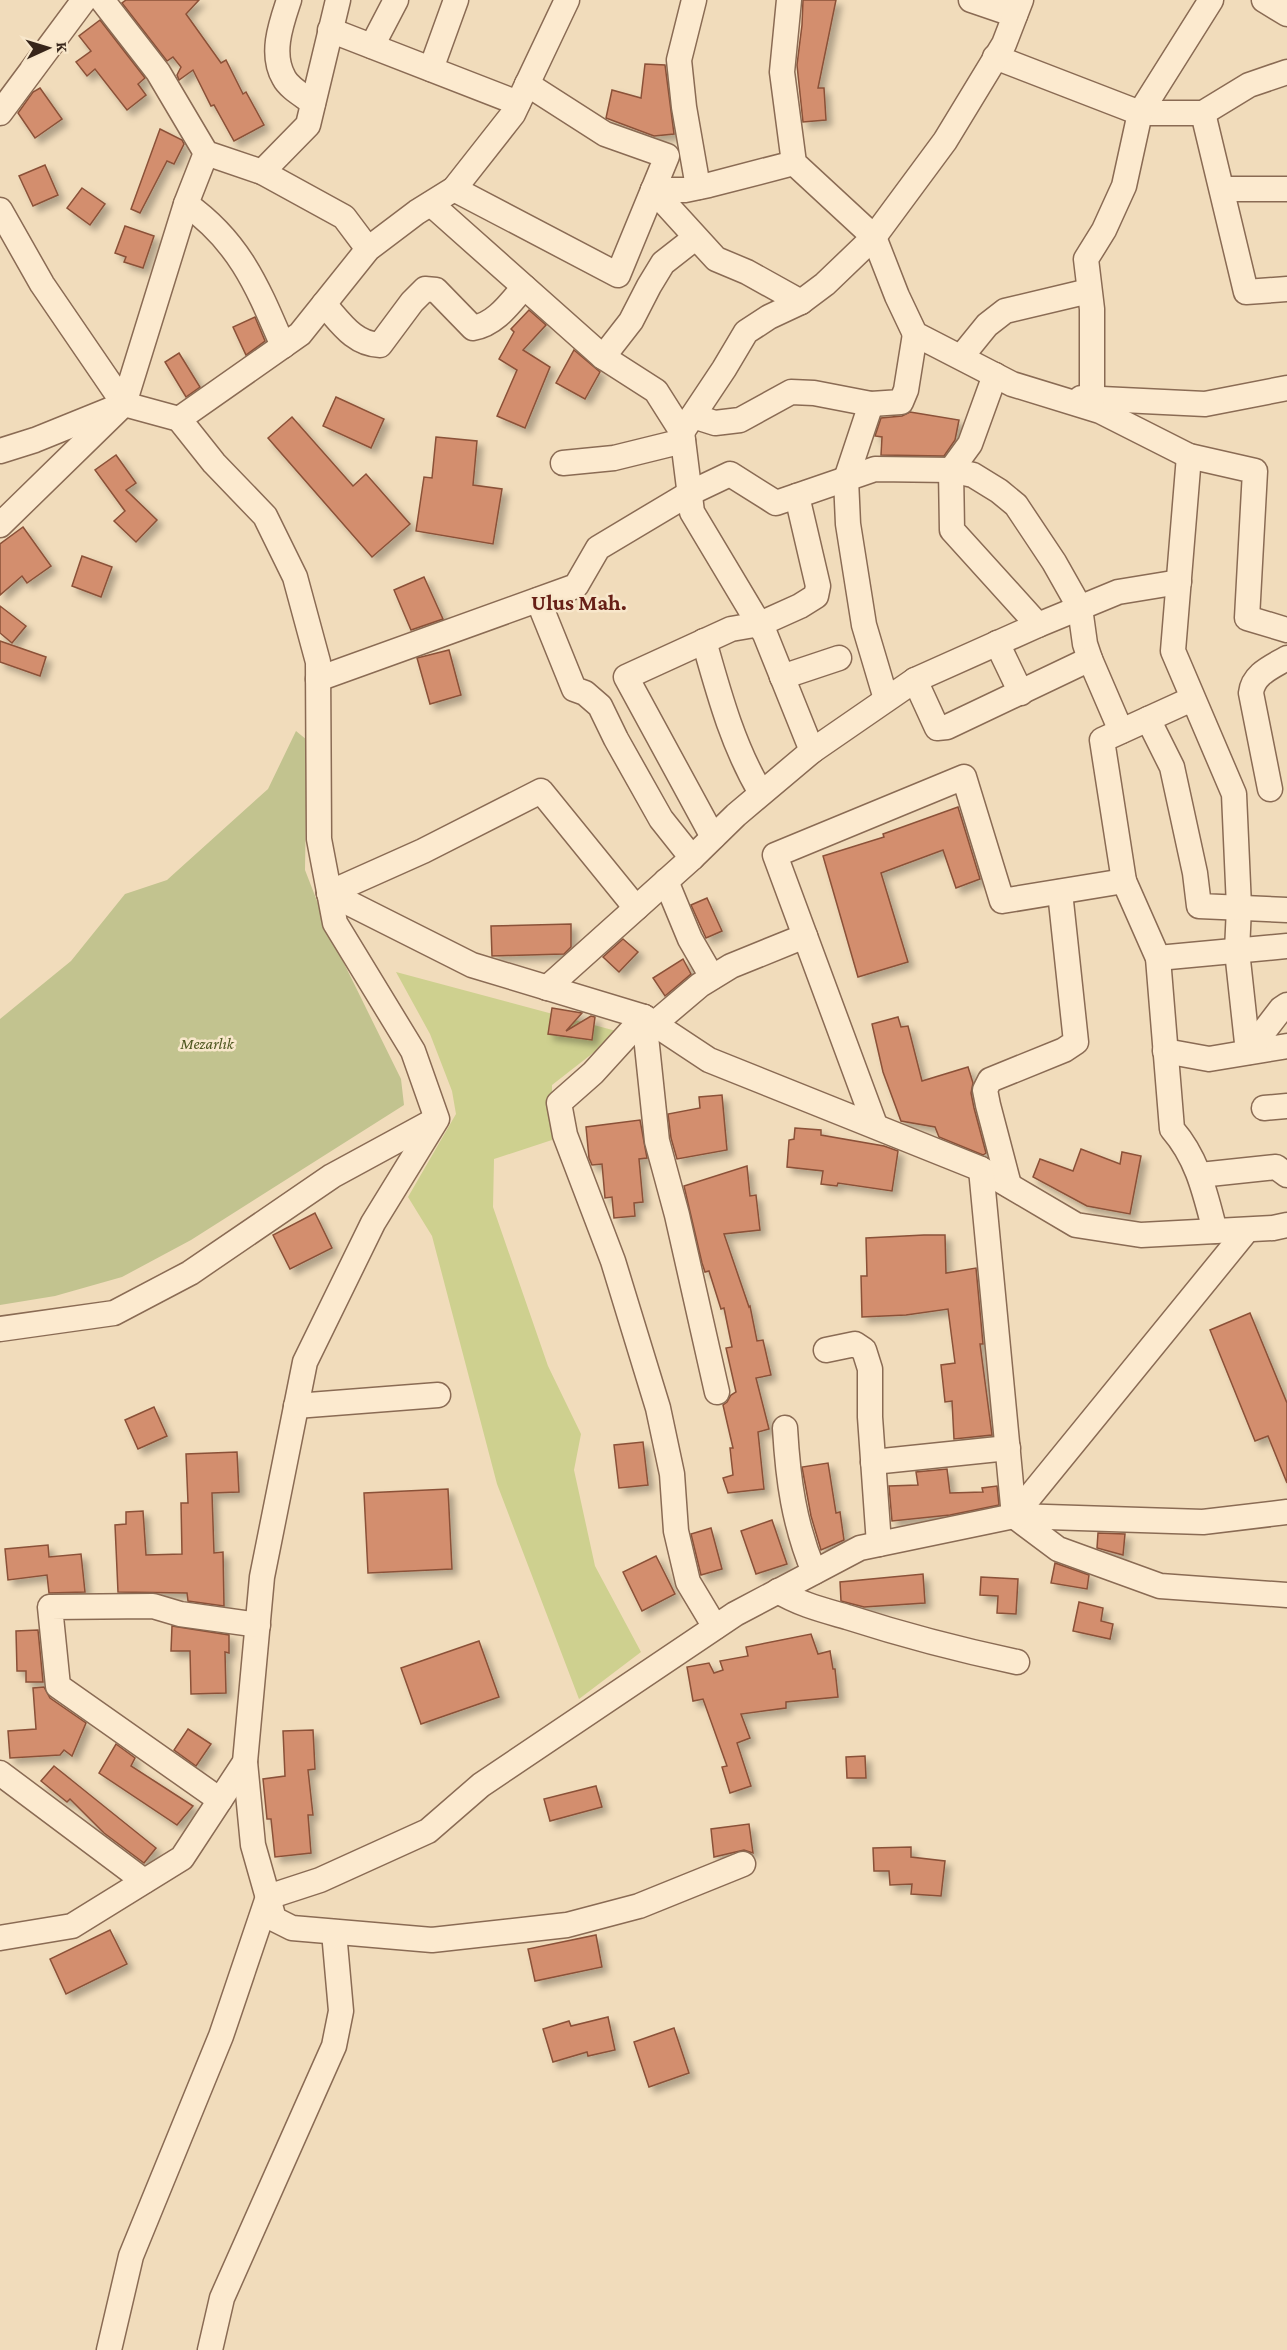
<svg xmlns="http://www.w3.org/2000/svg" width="1287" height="2350" font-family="'Crimson Pro',serif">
	<defs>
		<filter id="shadow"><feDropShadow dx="5.5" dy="5.5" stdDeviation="3" flood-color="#0004"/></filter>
	</defs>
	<rect width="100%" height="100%" fill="#f1dcbb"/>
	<polygon fill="#ced08f" points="396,972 620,1032 552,1085 552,1140 494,1159 493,1207 548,1366 581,1434 574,1470 595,1566 641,1652 579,1699 497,1484 432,1236 408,1197 456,1114 452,1091 430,1034"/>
	<polygon fill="#c2c38f" points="296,731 307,740 305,870 331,937 401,1079 404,1105 191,1240 122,1277 55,1296 0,1305 0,1019 71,961 125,894 167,880 268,789"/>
	<g fill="#d38e6e" stroke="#8b5138" stroke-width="1.5" filter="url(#shadow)">
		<polygon points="126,0 199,0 186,14 221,63 226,60 243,94 246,92 264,125 234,141 214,105 211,106 193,70 179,80 177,75 181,67 173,57 167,61 122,3"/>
		<polygon points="803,0 836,0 818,88 824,88 826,120 803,122 797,65 802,25"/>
		<polygon points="100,20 145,78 138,84 146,95 127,110 95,69 87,76 76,62 91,51 79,36"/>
		<polygon points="645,64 665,65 674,134 654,136 606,118 612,90 641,98"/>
		<polygon points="40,88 62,119 35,138 18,113 33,92"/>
		<polygon points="160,129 182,140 184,144 174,164 167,161 140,213 131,209"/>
		<polygon points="45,165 58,195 33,206 19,176"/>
		<polygon points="82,188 105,204 90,225 67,208"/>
		<polygon points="125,226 154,236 143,268 124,262 126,257 115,253"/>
		<polygon points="529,310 546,325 523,350 550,367 525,428 497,416 517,370 499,359 514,332 511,329"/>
		<polygon points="255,317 265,341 246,355 233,327"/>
		<polygon points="574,350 600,372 585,399 556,383"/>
		<polygon points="179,353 200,387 186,397 165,362"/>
		<polygon points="336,397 384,419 371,448 323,426"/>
		<polygon points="910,412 959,420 955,440 944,456 881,455 882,437 875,436 881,418 902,416"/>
		<polygon points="292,417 353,486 366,474 410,524 372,557 268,438"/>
		<polygon points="436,437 477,441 473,485 502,489 493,544 416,531 424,477 432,478"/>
		<polygon points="116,455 136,483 126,490 157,520 136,542 114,521 125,511 95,470"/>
		<polygon points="23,527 51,566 27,583 22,576 0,595 0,544"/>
		<polygon points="82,556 112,567 101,597 72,586"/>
		<polygon points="424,577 443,619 411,630 394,590"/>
		<polygon points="0,606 26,626 12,643 0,633"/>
		<polygon points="0,641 46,657 40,676 0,662"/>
		<polygon points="449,650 461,695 430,704 417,658"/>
		<polygon points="958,807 980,879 956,888 943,850 881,873 908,962 858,977 823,856 884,837 883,834"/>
		<polygon points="707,898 722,931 706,938 691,905"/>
		<polygon points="571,924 571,947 564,954 492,956 491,926"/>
		<polygon points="623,939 638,952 619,972 603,957"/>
		<polygon points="683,959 691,974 665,996 653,978"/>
		<polygon points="552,1008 582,1013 566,1031 591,1016 595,1017 592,1040 548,1034"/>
		<polygon points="898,1017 901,1027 908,1026 922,1081 968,1067 973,1083 971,1093 974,1108 986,1153 983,1155 939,1137 935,1127 901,1121 883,1072 872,1024"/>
		<polygon points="722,1095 727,1150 677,1159 671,1138 668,1114 700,1108 699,1097"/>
		<polygon points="640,1120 647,1158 639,1159 643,1202 634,1203 635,1216 614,1218 612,1197 605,1198 602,1164 592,1165 589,1158 586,1127"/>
		<polygon points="795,1128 821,1130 821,1135 884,1146 898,1151 892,1191 838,1183 837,1186 821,1184 823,1171 787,1167 789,1140 794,1139"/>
		<polygon points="1081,1149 1120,1164 1122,1152 1141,1156 1130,1214 1087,1206 1033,1177 1040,1159 1073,1171"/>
		<polygon points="747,1166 750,1196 756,1195 760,1230 724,1234 749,1307 750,1306 757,1341 763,1340 771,1375 756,1378 769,1429 758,1432 764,1489 728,1493 723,1478 733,1475 730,1448 733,1448 723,1405 727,1402 731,1395 736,1392 726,1348 732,1347 724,1308 721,1309 709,1271 705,1272 702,1263 684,1186"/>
		<polygon points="315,1213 332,1248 290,1269 273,1235"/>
		<polygon points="924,1235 945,1235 946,1273 976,1268 983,1344 980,1344 992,1435 954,1439 952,1401 945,1402 941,1365 955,1363 948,1309 906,1315 862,1317 861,1276 867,1276 866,1238"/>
		<polygon points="1250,1313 1287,1403 1287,1483 1268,1436 1255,1441 1210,1330"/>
		<polygon points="154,1407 167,1436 138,1449 125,1420"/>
		<polygon points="643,1442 648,1485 619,1488 614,1445"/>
		<polygon points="237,1452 239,1492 212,1493 214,1553 223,1552 224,1606 188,1601 187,1593 118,1592 115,1525 126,1524 126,1512 143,1511 146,1555 182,1554 181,1503 188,1503 186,1454"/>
		<polygon points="828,1463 836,1513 840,1512 844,1540 821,1550 811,1516 802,1467"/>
		<polygon points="947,1469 950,1493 983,1492 982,1488 997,1486 999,1505 950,1515 892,1521 889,1486 918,1485 916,1472"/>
		<polygon points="448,1489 452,1569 368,1573 364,1493"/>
		<polygon points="772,1520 787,1564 756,1574 741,1531"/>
		<polygon points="711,1528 722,1569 701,1575 691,1534"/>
		<polygon points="1098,1533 1125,1534 1123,1555 1097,1548"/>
		<polygon points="48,1545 49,1557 81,1554 85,1592 49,1593 47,1575 8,1580 5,1549"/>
		<polygon points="656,1556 675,1594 642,1611 623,1572"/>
		<polygon points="1055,1563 1089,1575 1087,1589 1051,1583"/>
		<polygon points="923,1574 925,1603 864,1607 841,1601 840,1582"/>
		<polygon points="981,1577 1018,1579 1016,1614 997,1613 998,1596 980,1595"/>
		<polygon points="1079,1602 1103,1608 1101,1621 1113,1624 1110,1639 1073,1631"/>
		<polygon points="172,1626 229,1635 229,1653 225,1652 226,1693 191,1694 190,1651 171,1651"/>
		<polygon points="38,1630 43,1682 26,1682 26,1671 17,1671 16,1631"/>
		<polygon points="811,1634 818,1654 830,1651 833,1669 835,1669 838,1697 786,1702 786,1708 741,1714 750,1738 737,1743 751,1786 730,1793 722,1767 727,1766 703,1699 693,1701 687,1667 709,1663 714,1673 723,1670 720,1661 748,1656 746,1647"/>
		<polygon points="479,1641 499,1697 421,1724 401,1668"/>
		<polygon points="44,1687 50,1698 86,1723 72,1756 64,1750 60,1755 10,1758 8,1731 36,1729 33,1688"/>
		<polygon points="188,1729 211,1744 196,1766 174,1750"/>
		<polygon points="313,1730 315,1769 308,1770 313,1815 308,1815 311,1853 275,1857 271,1819 267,1819 263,1779 285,1776 283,1731"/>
		<polygon points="116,1744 135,1758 131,1766 193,1806 177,1825 99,1773"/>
		<polygon points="865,1756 866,1778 847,1778 846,1757"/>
		<polygon points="54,1766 156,1848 144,1863 104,1833 70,1799 67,1802 41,1781"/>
		<polygon points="596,1786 602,1807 550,1821 544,1799"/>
		<polygon points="749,1824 753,1853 744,1850 714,1857 711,1829"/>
		<polygon points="911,1847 911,1857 945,1861 941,1896 911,1894 912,1884 890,1885 889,1871 874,1871 873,1848"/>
		<polygon points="110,1930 127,1964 66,1994 50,1959"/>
		<polygon points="596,1935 602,1967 535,1981 528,1949"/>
		<polygon points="608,2017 615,2050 588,2056 587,2052 553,2062 543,2029 569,2021 571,2026"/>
		<polygon points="674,2028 689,2073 649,2087 634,2042"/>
	</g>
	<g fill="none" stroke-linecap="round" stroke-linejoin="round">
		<defs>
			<g id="minor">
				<polyline points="102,0 158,72 206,153 262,172 344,217 368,249"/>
				<path d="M 289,0 C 281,24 270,54 284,78 C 289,88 304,96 313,103"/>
				<polyline points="694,0 679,60 684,107 698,187"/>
				<polyline points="789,0 782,72 794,163 874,237 897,296 915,334 1012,384 1100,411 1189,456 1255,471 1247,618 1287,630"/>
				<polyline points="971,0 1015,15"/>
				<polyline points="1264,0 1287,14"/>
				<polyline points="330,30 518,103"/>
				<polyline points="372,46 396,0"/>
				<polyline points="995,57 1140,113 1203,113 1249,85 1287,72"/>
				<polyline points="431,69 456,0"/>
				<polyline points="0,113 84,0"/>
				<polyline points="1203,113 1246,292 1287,289"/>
				<polyline points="262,172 308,125 338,0"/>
				<polyline points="454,189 618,275 667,156 605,134 527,84"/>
				<polyline points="1222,189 1287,189"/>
				<polyline points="653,190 716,259 747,272 801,302"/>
				<polyline points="653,190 685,190 709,185 794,163"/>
				<path d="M 186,204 C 240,242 258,288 283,346"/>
				<polyline points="431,204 603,357 656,391 682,432 692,512 765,634 812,751"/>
				<polyline points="0,210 42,284 124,404"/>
				<path d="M 324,304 C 341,323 354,344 380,345 L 412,302 L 425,289 L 436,290 L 473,328 C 496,324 510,303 524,287"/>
				<polyline points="603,357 631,321 649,286 663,263 695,238"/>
				<polyline points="961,357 987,325 1005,311 1089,291"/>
				<polyline points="995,375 970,444 951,470 952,530 1038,625"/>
				<polyline points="1081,398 1205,404 1287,388"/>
				<polyline points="1092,399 1092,309 1086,259 1104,230 1124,186 1140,113 1211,0"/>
				<polyline points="871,404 846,479 848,524 864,625 886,699"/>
				<polyline points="693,416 715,423 740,420 791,392 814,393 871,404 901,402 906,390 915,334"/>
				<polyline points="179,419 300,334 368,249 417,212 454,189 513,114 567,0"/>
				<polyline points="682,432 724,369 746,332 769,317 801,302 825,284 874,237 945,141 1004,44 1021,0"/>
				<polyline points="0,451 35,440 124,404 179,419 214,463 265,516 295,577 318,662 319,839 335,923 413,1051 437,1119 373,1223 305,1362 262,1577 245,1762 182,1858 72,1926 0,1938"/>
				<polyline points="1189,456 1173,651 1234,794 1239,907 1237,951 1248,1052"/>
				<polyline points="563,463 614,458 683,441"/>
				<polyline points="0,525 124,404 186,204 206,153"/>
				<polyline points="538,600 574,689 585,693 600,706 616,739 661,819 692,858"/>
				<path d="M 704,641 C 719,694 733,746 761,793"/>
				<polyline points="997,643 1021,693"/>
				<polyline points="782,677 839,658"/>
				<polyline points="318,679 576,586 598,548 690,493 730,474 776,503 875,469 951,470 973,475 999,491 1016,505 1054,562 1080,608 1085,644 1090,659 1121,731"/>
				<polyline points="915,680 937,728 947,727 1090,659"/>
				<path d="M 1192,699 L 1102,740 L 1124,881 L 1158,958 L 1172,1129 C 1198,1159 1205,1193 1215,1231"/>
				<polyline points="1148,719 1172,767 1195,873 1199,906 1287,910"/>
				<path d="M 1270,789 L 1251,693 C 1253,674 1272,667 1287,658"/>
				<polyline points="713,837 626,677 731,629 760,624 800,606 816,596 818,586 797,496"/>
				<polyline points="666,881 690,939 712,977"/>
				<polyline points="329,893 472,965 644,1017 709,1060 981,1169 1076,1225 1141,1235 1273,1228 1287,1225"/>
				<polyline points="329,893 423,851 541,791 636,908"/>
				<polyline points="1158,958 1287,946"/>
				<polyline points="547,988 692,858 736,815 812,751 915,680 1038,625 1118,592 1179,582"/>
				<polyline points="644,1017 593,1073 559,1103 565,1135 613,1261 658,1408 672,1474 676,1531 688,1582 715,1627"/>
				<polyline points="644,1017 657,1141 677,1215 717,1392"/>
				<polyline points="654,1024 700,985 731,966 805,936"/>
				<polyline points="1165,1051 1209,1059 1287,1046"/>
				<polyline points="1248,1052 1281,1009 1287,1005"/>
				<polyline points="1264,1108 1287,1106"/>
				<polyline points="875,1125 775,855 964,777 1002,901 1124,881"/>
				<polyline points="981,1169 1014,1516 1058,1549 1160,1586 1287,1595"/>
				<polyline points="1200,1175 1276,1167 1287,1175"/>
				<polyline points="1009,1185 988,1105 985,1090 990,1080 1064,1050 1076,1042 1060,892"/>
				<polyline points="0,1329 114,1313 190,1273 332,1176 435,1120"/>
				<polyline points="826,1350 855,1344 864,1350 870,1369 870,1417 879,1544"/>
				<polyline points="296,1406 438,1395"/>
				<path d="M 785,1428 C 788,1480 794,1524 814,1572"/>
				<polyline points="873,1462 1008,1448"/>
				<polyline points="1014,1516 1203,1522 1287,1512"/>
				<path d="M 778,1591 C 799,1604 823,1610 847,1617 C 903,1635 960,1650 1017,1662"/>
				<polyline points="245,1762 253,1845 274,1919 292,1928 432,1940 567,1925 639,1906 743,1864"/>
				<polyline points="0,1773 144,1881"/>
				<polyline points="220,1800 58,1686 50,1607 153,1606 180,1614 258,1625"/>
				<polyline points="109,2350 131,2256 221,2036 268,1897 320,1880 428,1831 481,1785 735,1614 860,1548 1014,1516 1247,1230"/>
				<polyline points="210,2350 222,2298 334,2046 341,2011 334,1932"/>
			</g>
		</defs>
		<use href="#minor" stroke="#8a6b54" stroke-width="27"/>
		<use href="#minor" stroke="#fceacf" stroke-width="24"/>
	</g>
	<g text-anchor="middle" stroke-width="5" stroke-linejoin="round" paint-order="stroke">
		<g font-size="16" font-style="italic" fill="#4d561f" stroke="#f8e7cb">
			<text x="207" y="1049">Mezarlık</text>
		</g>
		<g font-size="22" font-weight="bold" fill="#671f16" stroke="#f8e7cb">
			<text x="579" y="610">Ulus Mah.</text>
		</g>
	</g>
	<g transform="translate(48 48) rotate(86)" stroke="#f8e7cb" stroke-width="4.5" paint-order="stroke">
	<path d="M0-4.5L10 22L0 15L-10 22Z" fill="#37251a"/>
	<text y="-9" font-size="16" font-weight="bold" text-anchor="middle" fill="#37251a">K</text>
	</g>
</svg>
